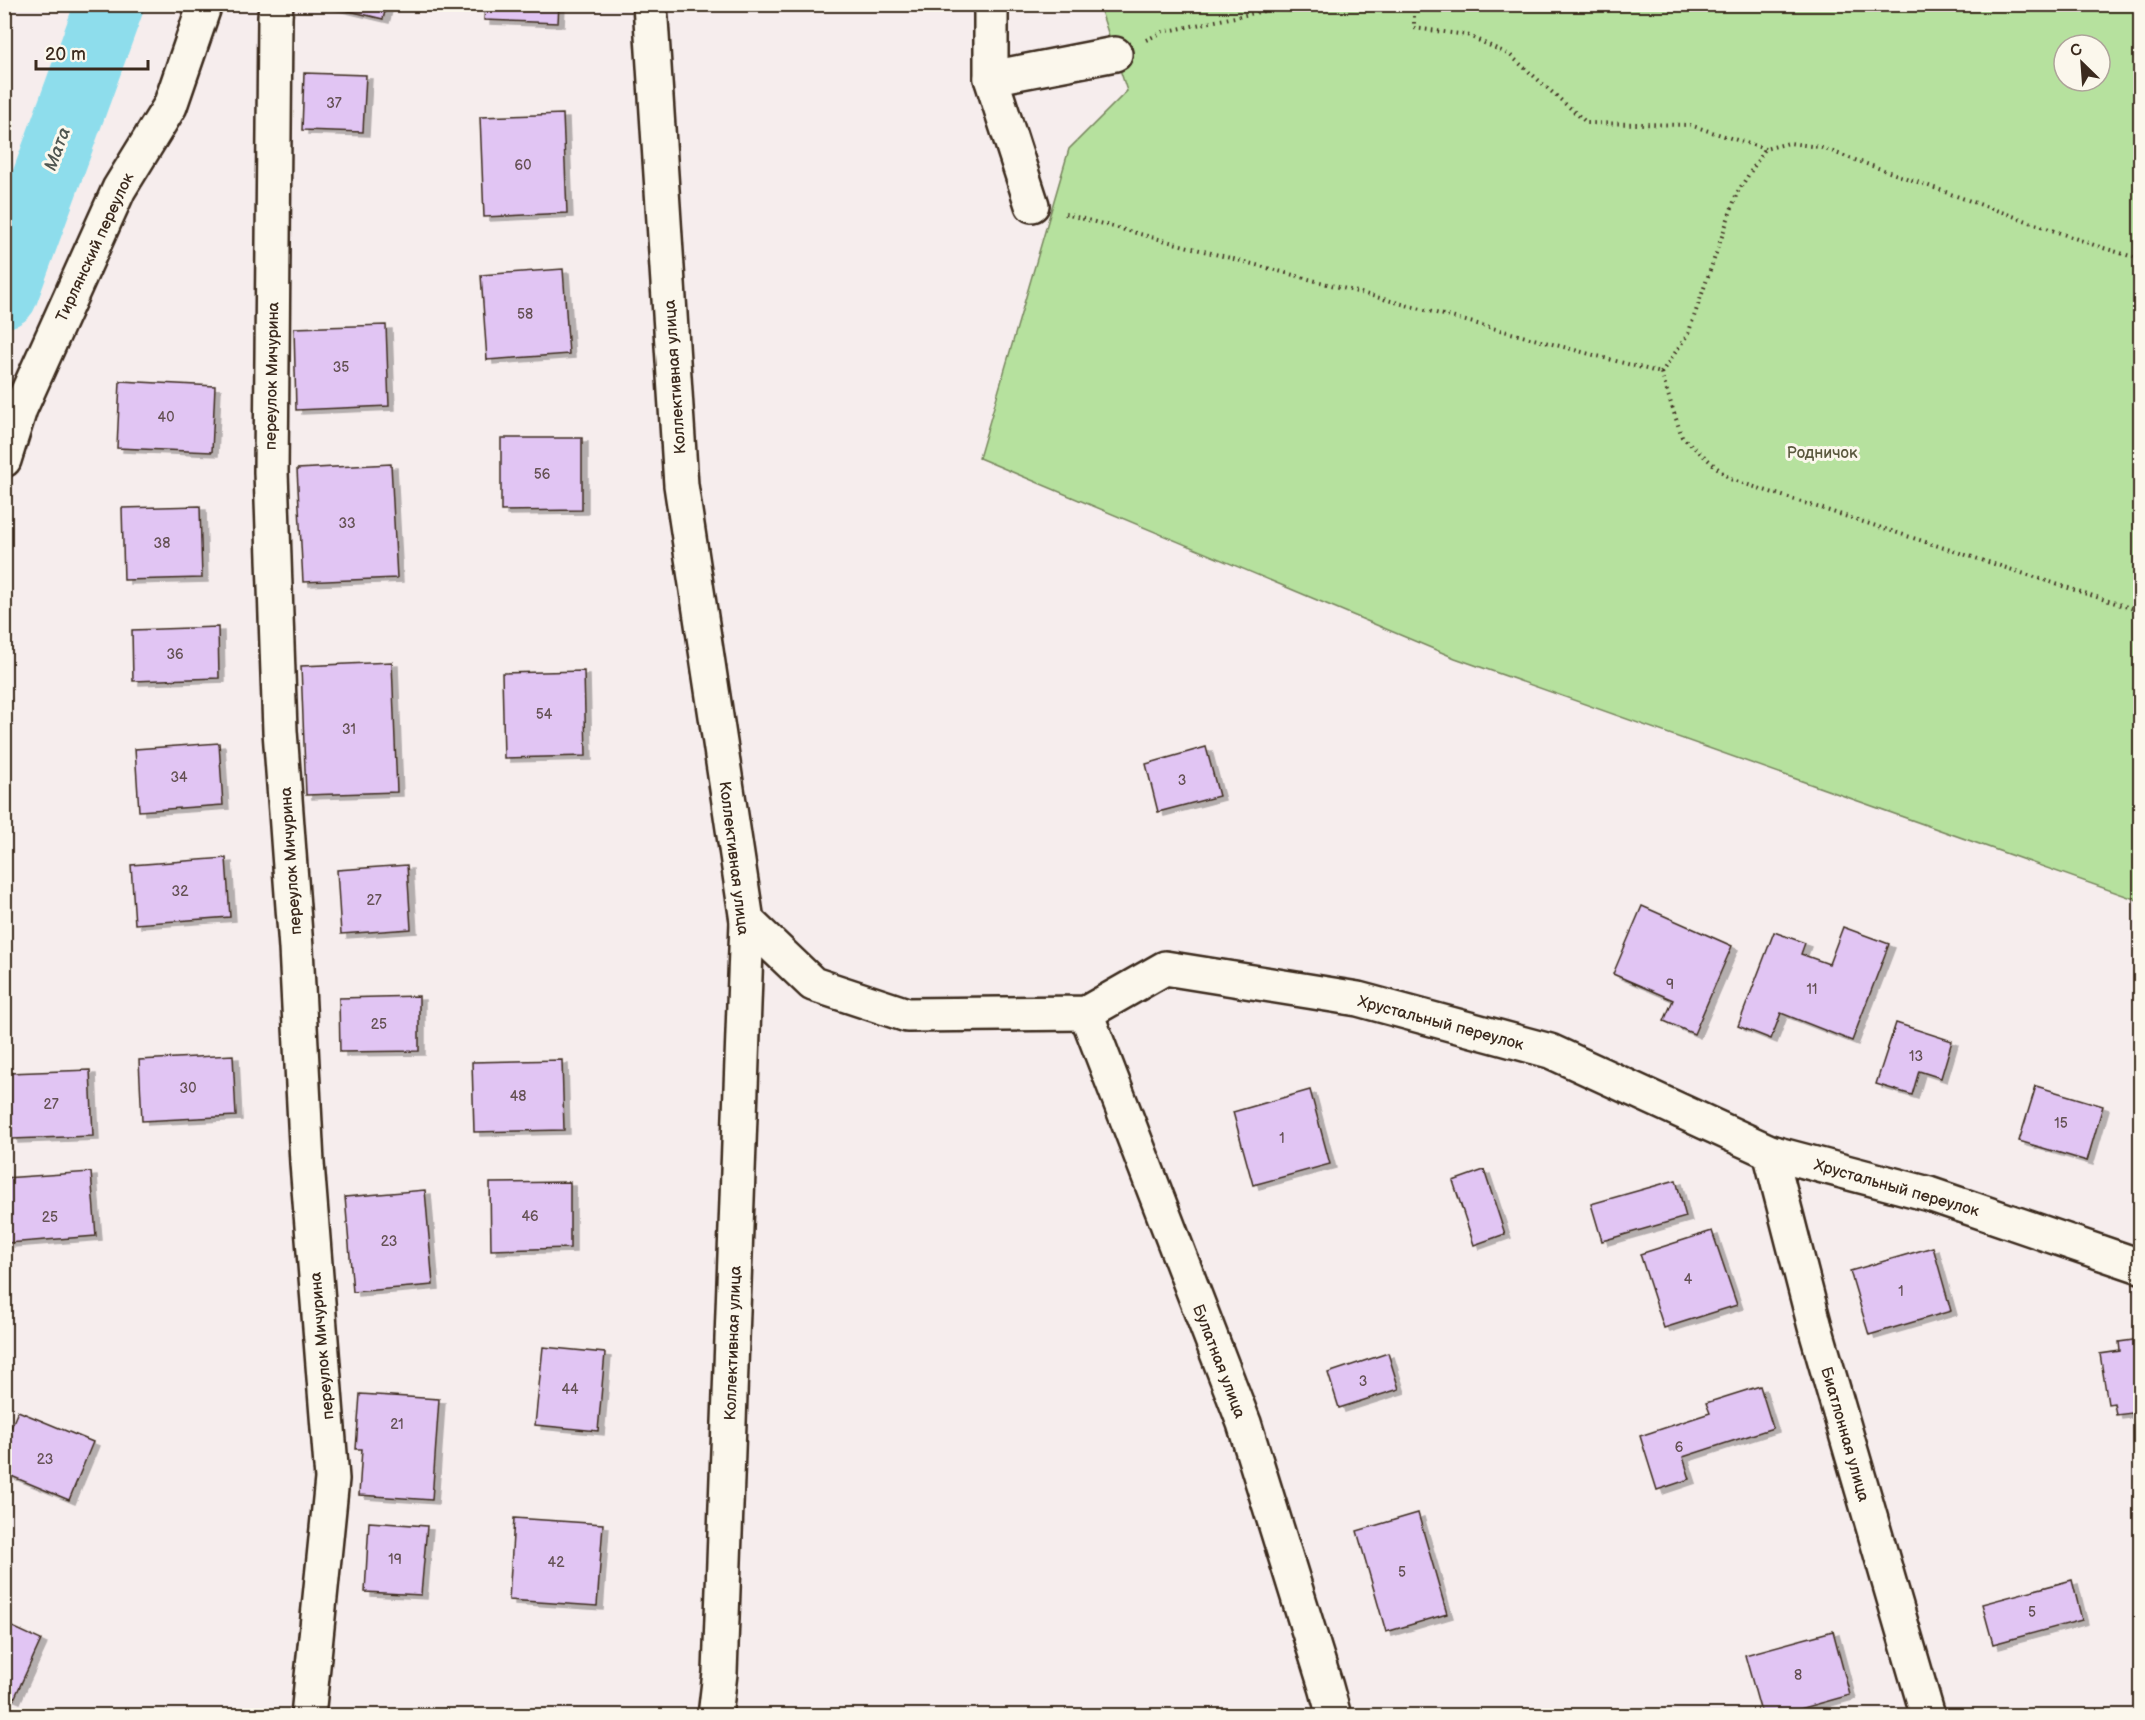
<svg xmlns="http://www.w3.org/2000/svg" width="2145" height="1720" font-family="'Balsamiq Sans',sans-serif">
	<defs>
		<filter id="shadow"><feDropShadow dx="6" dy="4" stdDeviation="0" flood-color="#0004"/></filter>
	</defs>
	<rect width="100%" height="100%" fill="#f6eded"/>
	<filter id="ink" filterUnits="userSpaceOnUse"><feTurbulence type="fractalNoise" baseFrequency=".0167" numOctaves="2"/><feDisplacementMap in="SourceGraphic" scale="12" xChannelSelector="R" yChannelSelector="G"/><feConvolveMatrix kernelMatrix="1 2 1 2 8 2 1 2 1" color-interpolation-filters="sRGB"/></filter>
	<g filter="url(#ink)">
		<path fill="#b6e19e" stroke="#78865e" stroke-width="1.5" fill-rule="evenodd" d="M 1099,5 L 2140,5 L 2140,901 L 1455,658 L 979,458 L 1069,149 L 1127,91 ZM 2064,45 L 2100,45 L 2100,81 L 2064,81 Z"/>
		<g fill="none" stroke-linecap="round" stroke-linejoin="round">
			<polyline stroke="#8eddec" stroke-width="68" points="4,294 110,4"/>
		</g>
		<g fill="#e1c5f3" stroke="#3b2a1e" stroke-width="1.5" filter="url(#shadow)">
			<polygon points="320,4 387,4 383,19"/>
			<polygon points="485,4 559,4 558,23 484,20"/>
			<polygon points="304,73 366,75 363,132 302,130"/>
			<polygon points="563,114 567,213 484,217 480,117"/>
			<polygon points="563,269 569,354 487,360 481,275"/>
			<polygon points="386,325 389,406 296,410 294,328"/>
			<polygon points="120,381 215,386 212,452 117,448"/>
			<polygon points="501,438 582,438 582,510 501,511"/>
			<polygon points="391,464 397,578 303,582 297,469"/>
			<polygon points="200,506 202,578 124,580 122,508"/>
			<polygon points="218,627 219,678 133,681 132,630"/>
			<polygon points="392,662 397,792 306,795 301,666"/>
			<polygon points="584,671 586,756 504,758 502,673"/>
			<polygon points="219,743 223,805 139,811 135,749"/>
			<polygon points="1206,747 1219,796 1158,812 1146,764"/>
			<polygon points="226,858 230,917 135,924 131,865"/>
			<polygon points="407,865 411,929 341,934 337,870"/>
			<polygon points="1642,906 1732,946 1694,1034 1664,1021 1673,1000 1613,974"/>
			<polygon points="1843,927 1889,944 1852,1041 1781,1013 1771,1039 1738,1026 1774,932 1805,943 1801,954 1829,964"/>
			<polygon points="419,996 419,1051 340,1052 339,998"/>
			<polygon points="1896,1023 1952,1041 1941,1078 1919,1071 1912,1095 1876,1084"/>
			<polygon points="233,1055 236,1116 142,1121 139,1060"/>
			<polygon points="562,1060 564,1130 474,1132 472,1062"/>
			<polygon points="90,1070 93,1136 12,1139 9,1073"/>
			<polygon points="2036,1086 2103,1106 2087,1161 2019,1141"/>
			<polygon points="1310,1090 1330,1164 1253,1185 1233,1112"/>
			<polygon points="1484,1170 1505,1234 1474,1245 1453,1181"/>
			<polygon points="91,1172 96,1236 8,1243 4,1178"/>
			<polygon points="1676,1180 1686,1217 1602,1241 1591,1204"/>
			<polygon points="570,1182 570,1248 491,1250 490,1183"/>
			<polygon points="425,1190 433,1285 353,1292 345,1197"/>
			<polygon points="1712,1231 1737,1305 1664,1328 1640,1254"/>
			<polygon points="1933,1247 1951,1311 1869,1335 1850,1271"/>
			<polygon points="2140,1339 2140,1428 2135,1429 2132,1413 2116,1415 2114,1403 2108,1404 2100,1354 2120,1351 2119,1342"/>
			<polygon points="543,1347 605,1353 598,1431 535,1425"/>
			<polygon points="1388,1353 1399,1389 1339,1408 1328,1373"/>
			<polygon points="1760,1386 1773,1428 1683,1457 1690,1479 1657,1490 1640,1436 1710,1413 1706,1403"/>
			<polygon points="360,1394 439,1399 432,1500 359,1495 362,1449 356,1449"/>
			<polygon points="18,1411 93,1442 69,1500 4,1473 4,1444"/>
			<polygon points="1418,1513 1447,1614 1386,1632 1357,1531"/>
			<polygon points="514,1518 603,1524 597,1606 509,1600"/>
			<polygon points="369,1522 427,1526 421,1595 365,1592"/>
			<polygon points="2072,1580 2082,1620 1993,1644 1982,1604"/>
			<polygon points="4,1623 41,1640 14,1699 4,1695"/>
			<polygon points="1833,1631 1850,1695 1775,1716 1762,1716 1745,1655"/>
		</g>
		<g fill="none" stroke-linecap="round" stroke-linejoin="round">
			<defs>
				<g id="minor">
					<polyline points="276,4 275,17 271,472 280,731 296,948 307,1163 332,1479 308,1716"/>
					<polyline points="650,4 681,485 747,921 720,1673 715,1716"/>
					<polyline points="991,4 991,78 1032,205"/>
					<polyline points="991,78 1115,54"/>
					<polyline points="4,460 20,409 119,189 170,106 205,4"/>
					<polyline points="747,921 813,984 907,1015 1086,1013 1165,968 1358,999 1550,1051 1770,1152 1929,1194 2140,1266"/>
					<polyline points="1086,1013 1244,1423 1326,1687 1334,1716"/>
					<polyline points="1770,1152 1815,1327 1928,1716"/>
				</g>
			</defs>
			<use href="#minor" stroke="#3b2a1e" stroke-width="38"/>
			<g stroke="#3b2a1e" stroke-width="4" stroke-dasharray="1.5 4.5" stroke-linecap="butt">
				<polyline points="1414,4 1414,28 1467,35 1510,55 1587,123 1690,125 1765,149"/>
				<polyline points="1146,40 1163,32 1297,4"/>
				<polyline points="1065,214 1661,373"/>
				<polyline points="1661,373 1688,334 1737,193 1765,149 1789,143 1819,147 2097,246 2140,259"/>
				<polyline points="1661,373 1682,437 1730,479 2140,611"/>
			</g>
			<use href="#minor" stroke="#fbf7ec" stroke-width="33"/>
		</g>
	</g>
	<g text-anchor="middle" stroke-width="6" stroke-linejoin="round" paint-order="stroke">
		<g font-size="14" fill="#645153">
			<text x="334" y="108">37</text>
			<text x="523" y="170">60</text>
			<text x="525" y="319">58</text>
			<text x="341" y="372">35</text>
			<text x="166" y="422">40</text>
			<text x="542" y="479">56</text>
			<text x="347" y="528">33</text>
			<text x="162" y="548">38</text>
			<text x="175" y="659">36</text>
			<text x="544" y="719">54</text>
			<text x="349" y="734">31</text>
			<text x="179" y="782">34</text>
			<text x="1182" y="785">3</text>
			<text x="180" y="896">32</text>
			<text x="374" y="905">27</text>
			<text x="1670" y="989">9</text>
			<text x="1812" y="994">11</text>
			<text x="379" y="1029">25</text>
			<text x="1916" y="1061">13</text>
			<text x="188" y="1093">30</text>
			<text x="518" y="1101">48</text>
			<text x="51" y="1109">27</text>
			<text x="2061" y="1128">15</text>
			<text x="1282" y="1143">1</text>
			<text x="530" y="1221">46</text>
			<text x="50" y="1222">25</text>
			<text x="389" y="1246">23</text>
			<text x="1688" y="1284">4</text>
			<text x="1901" y="1296">1</text>
			<text x="1363" y="1386">3</text>
			<text x="570" y="1394">44</text>
			<text x="397" y="1429">21</text>
			<text x="1679" y="1452">6</text>
			<text x="45" y="1464">23</text>
			<text x="395" y="1564">19</text>
			<text x="556" y="1567">42</text>
			<text x="1402" y="1577">5</text>
			<text x="2032" y="1617">5</text>
			<text x="1798" y="1680">8</text>
		</g>
		<g font-size="16" fill="#3b2a1e" stroke="#fbf7ec">
			<text transform="translate(94 247) rotate(-65)" y="6">Тирлянский переулок</text>
			<text transform="translate(271 376) rotate(-89)" y="6">переулок Мичурина</text>
			<text transform="translate(674 377) rotate(-94)" y="6">Коллективная улица</text>
			<text transform="translate(735 858) rotate(83)" y="6">Коллективная улица</text>
			<text transform="translate(290 861) rotate(-94)" y="6">переулок Мичурина</text>
			<text transform="translate(1441 1022) rotate(15)" y="6">Хрустальный переулок</text>
			<text transform="translate(1897 1187) rotate(16)" y="6">Хрустальный переулок</text>
			<text transform="translate(732 1343) rotate(-88)" y="6">Коллективная улица</text>
			<text transform="translate(321 1346) rotate(-95)" y="6">переулок Мичурина</text>
			<text transform="translate(1220 1361) rotate(69)" y="6">Булатная улица</text>
			<text transform="translate(1846 1434) rotate(74)" y="6">Биатлонная улица</text>
		</g>
		<g font-size="16" fill="#5a583e" stroke="#fbf7ec">
			<text x="1822" y="458">Родничок</text>
		</g>
		<g font-size="18" font-style="italic" fill="#505752" stroke="#fbf7ec">
			<text transform="translate(57 149) rotate(-70)" y="6">Мата</text>
		</g>
	</g>
	<rect width="2145" height="1720" fill="none" stroke="#fbf7ec" stroke-width="24"/>
	<rect x="12" y="12" width="2121" height="1696" fill="none" stroke="#3b2a1e" stroke-width="2" filter="url(#ink)"/>
	<g transform="translate(2082 63) rotate(335)"><circle r="28" fill="#fbf7ec" stroke="#aea59a" stroke-width="1.5"/>
	<path d="M0-4.5L10 22L0 15L-10 22Z" fill="#3b2a1e"/>
	<text y="-9" font-size="16" font-weight="bold" text-anchor="middle" fill="#3b2a1e">С</text>
	</g>
	<path d="M36 60v9h112v-9" fill="none" stroke="#3b2a1e" stroke-width="3"/>
	<text x="45" y="60" font-size="18" fill="#3b2a1e" stroke="#fbf7ec" stroke-width="4.5" paint-order="stroke">20 m</text>
</svg>
